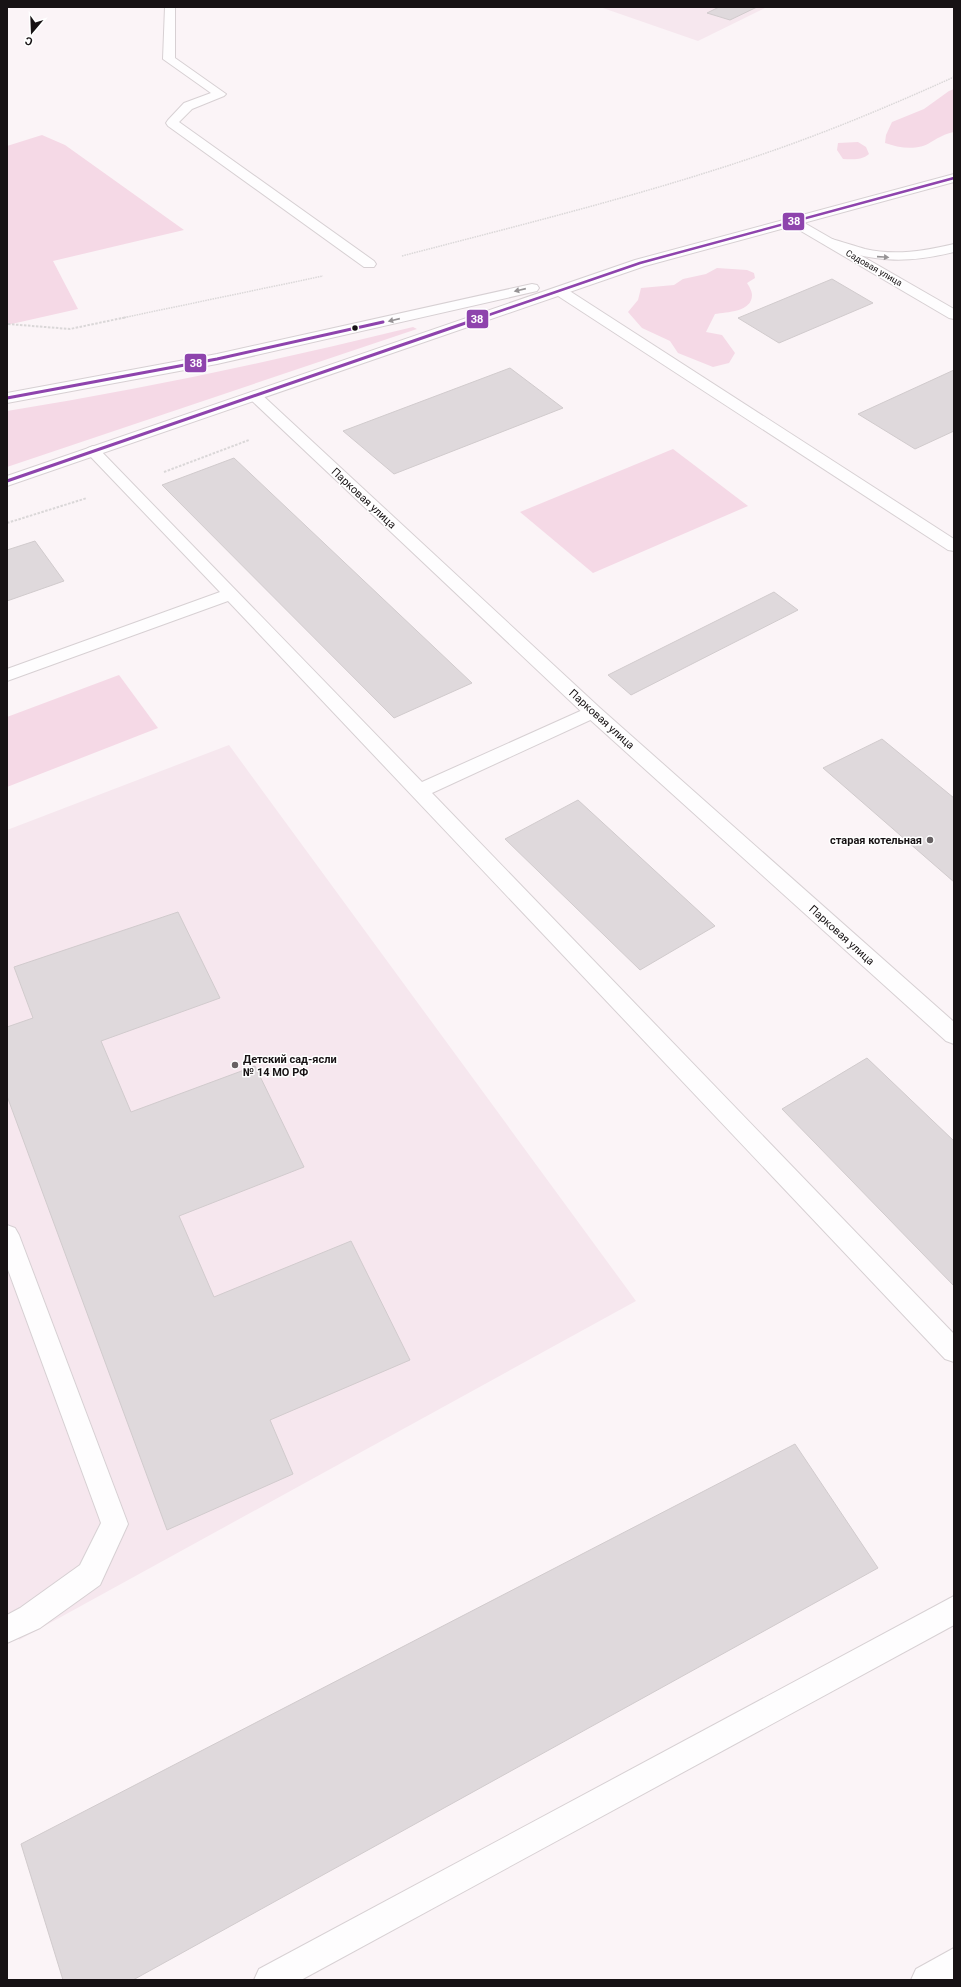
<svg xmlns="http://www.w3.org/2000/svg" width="961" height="1987" font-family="Roboto,sans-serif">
	<rect width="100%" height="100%" fill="#fbf4f7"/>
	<g fill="#f6e7ee">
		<polygon points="600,7 767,7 698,41"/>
		<polygon points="229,745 636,1301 19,1640 7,1610 7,830"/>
	</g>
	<g fill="#f5d9e6">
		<path d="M 954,89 L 954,132 C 944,134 940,137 931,142 C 918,151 899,148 885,143 L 886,135 L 892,122 L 924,109 L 949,91 Z"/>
		<polygon points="42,135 65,145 184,230 53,261 78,309 7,325 7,146"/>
		<path d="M 858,142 L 866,147 L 869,154 C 861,161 852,159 843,159 L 837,150 L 838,143 Z"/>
		<path d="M 717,268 L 747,270 L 754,273 L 755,278 L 747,283 C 749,286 752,291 752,295 C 752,312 727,312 715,314 L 706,332 L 722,335 L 735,353 L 729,363 L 713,367 L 678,353 L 670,341 L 642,328 L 628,312 L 638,300 L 641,288 L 674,285 L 683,279 L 706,274 Z"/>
		<path d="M 413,327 L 417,329 L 7,467 L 7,411 C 143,389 279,360 413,327 Z"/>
		<polygon points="673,449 748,506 593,573 520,512"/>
		<polygon points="119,675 158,728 7,787 7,717"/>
	</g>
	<g fill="#dfd9dc" stroke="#d1cbcd">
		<polygon points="719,7 757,7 730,20 707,13"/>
		<polygon points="832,279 873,303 779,343 738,318"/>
		<polygon points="510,368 563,408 394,474 343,431"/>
		<polygon points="954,370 954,431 915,449 858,414"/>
		<polygon points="234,458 472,683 394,718 162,485"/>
		<polygon points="35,541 64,581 7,601 7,550"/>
		<polygon points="774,592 798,610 631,695 608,675"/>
		<polygon points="882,739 954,798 954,882 823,768"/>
		<polygon points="578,800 715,926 640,970 505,839"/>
		<polygon points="178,912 220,998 101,1041 131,1112 255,1066 304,1167 179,1216 214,1297 351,1241 410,1360 270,1420 293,1474 167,1530 7,1096 7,1027 33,1018 14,967"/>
		<polygon points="867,1058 954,1141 954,1286 782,1109"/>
		<polygon points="795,1444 878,1568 133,1980 63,1980 21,1844"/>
	</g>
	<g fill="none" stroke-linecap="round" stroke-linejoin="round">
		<defs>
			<g id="service">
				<polygon points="165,7 175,7 175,58 226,94 224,96 192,109 179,122 374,261 376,264 374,267 364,267 168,126 166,123 168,120 184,103 211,93 163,59"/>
				<path d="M 832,239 C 843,242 854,246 865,249 C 895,256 924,251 954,244 L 954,252 C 905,264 875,262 827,246 L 825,243 L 827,240 Z"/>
				<polygon points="560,287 565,288 954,539 954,551 948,550 555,294 553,291 555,288"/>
				<polygon points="93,446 98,448 422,782 587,708 593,706 599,708 602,712 599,716 432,793 954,1334 954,1362 945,1359 228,601 7,681 7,669 220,592 88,454 85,451 88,448"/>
				<polygon points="7,1225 15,1228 19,1235 128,1524 100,1585 40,1628 7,1643 7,1615 20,1608 80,1565 101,1523 7,1267"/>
				<polygon points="954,1596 954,1625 301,1980 254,1980 259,1969"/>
				<polygon points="954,1948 954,1980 911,1980 916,1969"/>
			</g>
			<g id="minor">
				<polygon points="794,217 954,309 954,319 949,318 789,224 787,221 789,218"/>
				<polygon points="255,391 260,393 600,708 954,1022 954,1044 946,1041 586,716 250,399 247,396 250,393"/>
			</g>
			<g id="secondary">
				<polygon points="954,174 954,182 645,266 7,486 7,476 635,260"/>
				<polygon points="532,284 537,285 539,288 537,291 217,364 7,403 7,393 217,354"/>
			</g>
		</defs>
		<use href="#service" stroke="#d7d0d3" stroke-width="2"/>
		<use href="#minor" stroke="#d7d0d3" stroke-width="2"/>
		<use href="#secondary" stroke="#d7d0d3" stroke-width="2"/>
		<g stroke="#dad7d8" stroke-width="1.5" stroke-dasharray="1.5 1" stroke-linecap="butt">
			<path d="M 402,256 C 524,224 647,194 766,153 C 830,131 892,105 954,77"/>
			<polyline points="122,318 323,276"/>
		</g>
		<g stroke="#dad7d8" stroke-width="2" stroke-dasharray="2.5 1.5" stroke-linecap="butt">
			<polyline points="8,324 70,329 127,317"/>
			<polyline points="164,472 249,440"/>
			<polyline points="7,523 87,498"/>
		</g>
		<use href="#service" fill="#fefdfe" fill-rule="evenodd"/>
		<use href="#minor" fill="#fefdfe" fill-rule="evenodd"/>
		<use href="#secondary" fill="#fefdfe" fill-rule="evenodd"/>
		<defs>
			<polyline id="bus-1-far1" points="480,318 640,263 954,178"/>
			<g id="bus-1">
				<polyline points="7,398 217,359 383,322"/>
				<polyline points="7,481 483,317"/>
			</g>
		</defs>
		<use href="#bus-1-far1" stroke="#fff" stroke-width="4"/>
		<use href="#bus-1" stroke="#fff" stroke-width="5.5"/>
		<use href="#bus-1-far1" stroke="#8e44ad" stroke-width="2.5"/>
		<use href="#bus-1" stroke="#8e44ad" stroke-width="3"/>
	</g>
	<defs><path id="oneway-solid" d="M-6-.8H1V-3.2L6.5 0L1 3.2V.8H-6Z"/></defs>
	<g fill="#969395">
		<use href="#oneway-solid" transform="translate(883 257) rotate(4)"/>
		<use href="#oneway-solid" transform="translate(520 290) rotate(167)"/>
		<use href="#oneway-solid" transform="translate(394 320) rotate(167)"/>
	</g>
	<circle fill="#171214" stroke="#fff" stroke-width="1.5" cx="355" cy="328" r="3.5"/>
	<g fill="#676163" stroke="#fff" stroke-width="1.5">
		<circle cx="930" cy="840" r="4"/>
		<circle cx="235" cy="1065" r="4"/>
	</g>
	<g text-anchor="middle" stroke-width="3" stroke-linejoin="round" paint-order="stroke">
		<g font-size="9" fill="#171214" stroke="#fff">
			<text transform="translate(874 268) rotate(30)" y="3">Садовая улица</text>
		</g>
		<g font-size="11" fill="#171214" stroke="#fff">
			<text transform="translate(364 498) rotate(43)" y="4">Парковая улица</text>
			<text transform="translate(602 719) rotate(42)" y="4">Парковая улица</text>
			<text transform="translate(842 935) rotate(42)" y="4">Парковая улица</text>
		</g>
		<g font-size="11" font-weight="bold" fill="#171214" stroke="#fff" text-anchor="end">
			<text x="922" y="844">старая котельная</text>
			<text x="243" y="1063" text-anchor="start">Детский сад-ясли<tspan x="243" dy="13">№ 14 МО РФ</tspan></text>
		</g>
	</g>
	<g stroke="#fff" stroke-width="1.5">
		<rect x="782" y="212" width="23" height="19" rx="4" fill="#8e44ad"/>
		<rect x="466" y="309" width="23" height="20" rx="4" fill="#8e44ad"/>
		<rect x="184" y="353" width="23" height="20" rx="4" fill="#8e44ad"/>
	</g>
	<g font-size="11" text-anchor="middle" font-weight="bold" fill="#fff">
		<text x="794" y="225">38</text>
		<text x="477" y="323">38</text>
		<text x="196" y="367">38</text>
	</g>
	<rect width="961" height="1987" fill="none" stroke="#171214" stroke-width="16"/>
	<g transform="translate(32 32) rotate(199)" stroke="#ffffff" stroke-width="3" paint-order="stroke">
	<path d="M0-3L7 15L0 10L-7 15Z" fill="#171214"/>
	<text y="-6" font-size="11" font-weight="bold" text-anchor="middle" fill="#171214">С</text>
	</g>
</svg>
